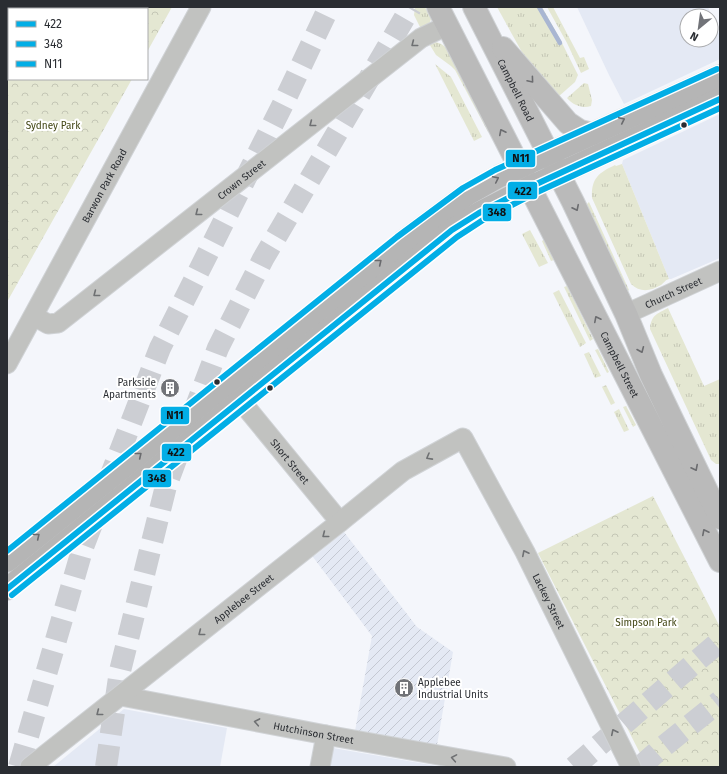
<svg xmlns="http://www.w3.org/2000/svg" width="727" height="774" font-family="'Fira Sans',sans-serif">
	<defs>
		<pattern id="industrial-furrows" width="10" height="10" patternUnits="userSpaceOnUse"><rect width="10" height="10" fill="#e4e9f4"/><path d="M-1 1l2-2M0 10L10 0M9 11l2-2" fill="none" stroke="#c4c8d2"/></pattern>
		<pattern id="grass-tufts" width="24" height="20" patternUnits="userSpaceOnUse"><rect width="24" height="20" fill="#e4e7d2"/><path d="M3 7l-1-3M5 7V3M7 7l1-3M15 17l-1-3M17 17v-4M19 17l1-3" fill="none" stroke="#c4c6b5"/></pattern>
		<pattern id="park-crowns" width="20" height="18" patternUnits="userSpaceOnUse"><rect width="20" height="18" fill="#e4e7d2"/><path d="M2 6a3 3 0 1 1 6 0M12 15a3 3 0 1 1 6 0" fill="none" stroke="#c4c6b5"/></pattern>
	</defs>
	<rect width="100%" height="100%" fill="#f4f6fb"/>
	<g fill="#e4e9f4" fill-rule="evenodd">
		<path d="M 577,7 L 708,7 L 720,36 L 720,59 L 624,104 L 609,75 ZM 687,16 L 711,16 L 711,40 L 687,40 Z"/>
		<polygon points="720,114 720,258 671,279 669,279 622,164 623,160"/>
		<polygon points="124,709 227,728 220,767 53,767"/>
		<polygon points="333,748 443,767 329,767"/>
	</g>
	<polygon fill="url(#industrial-furrows)" points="344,532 417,627 453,652 437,745 355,731 372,636 313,557"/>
	<g fill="url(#grass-tufts)">
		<polygon points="415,7 425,7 431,19 430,22 421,29 414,15"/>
		<polygon points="497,7 542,7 560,39 578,75 575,82 558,97 523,54"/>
		<polygon points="547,7 553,7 580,58 584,57 589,69 581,73 567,43"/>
		<path d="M 428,42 C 436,41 442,43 447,49 L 489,131 L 488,132 L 455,70 L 451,66 L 436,55 Z"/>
		<polygon points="435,64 451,77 482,137 474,141"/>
		<path d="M 584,83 L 588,84 L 592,100 L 591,106 C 582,109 573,105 567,98 Z"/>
		<path d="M 622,164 L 669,279 C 665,280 664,283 661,285 C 651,291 640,293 631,284 L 592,198 C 591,179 598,173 615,165 L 616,166 Z"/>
		<polygon points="589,202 629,290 627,292 590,217 587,204"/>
		<polygon points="530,230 548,263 539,267 522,234"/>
		<polygon points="545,239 554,260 551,261 542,241"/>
		<polygon points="567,286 593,339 590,341 564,287"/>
		<polygon points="559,290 586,343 580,347 553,293"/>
		<path d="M 668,308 L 704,386 L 720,379 L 720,464 L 716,464 L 711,460 L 650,329 C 651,315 657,314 668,308 Z"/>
		<polygon points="598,349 609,372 607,373 595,350"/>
		<polygon points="589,352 601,376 595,378 584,354"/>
		<polygon points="606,385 615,403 611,405 602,387"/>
		<polygon points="626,406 636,425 633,427 623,407"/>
		<polygon points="619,409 629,430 624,432 614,412"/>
	</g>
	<g fill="url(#park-crowns)">
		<polygon points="7,7 172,7 147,52 147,9 9,9 9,79 132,79 7,302"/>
		<polygon points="653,496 720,627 720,767 647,767 538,553"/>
	</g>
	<polygon fill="#e4e7d2" points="654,718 663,739 654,743 645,721"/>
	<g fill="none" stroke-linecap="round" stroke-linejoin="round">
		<polyline stroke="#a9b6d2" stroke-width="4.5" points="539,7 560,43"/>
		<g stroke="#ccced3" stroke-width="22" stroke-dasharray="22 11" stroke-linecap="butt">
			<polyline points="19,767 83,547 160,348 283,104 329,7"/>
			<polyline points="106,767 120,671 166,486 218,348 263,259 411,7"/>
			<polyline points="574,767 720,641"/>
			<polyline points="640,767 659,750 720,701"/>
		</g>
		<defs>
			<g id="minor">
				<path id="s1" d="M 626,314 L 720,271"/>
				<path id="s2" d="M 34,316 L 48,324 L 58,323 L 421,38 L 448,25"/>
				<path id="s3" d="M 7,364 L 201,7"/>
				<path id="s4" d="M 240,400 L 340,522"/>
				<path id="s5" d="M 121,696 L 326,735 L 506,767"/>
				<path id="s6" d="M 30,767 L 340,522 L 403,471 L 463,438 L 525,552 L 631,767"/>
				<polyline points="320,767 326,735"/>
			</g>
			<g id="major">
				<path id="s7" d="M 438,7 L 720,561"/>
				<path id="s8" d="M 474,7 L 573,202 L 626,314 L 651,375 L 672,419 L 720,518"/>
				<polyline points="503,48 568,123 580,131 592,134"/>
			</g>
			<g id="highway">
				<polyline points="7,561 402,243 468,194 498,177 720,76"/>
				<polyline points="7,589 452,230 479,213 530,187 720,99"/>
			</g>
		</defs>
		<use href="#minor" stroke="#d0d3d6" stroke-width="21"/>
		<use href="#major" stroke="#d0d3d6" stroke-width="24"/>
		<use href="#highway" stroke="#d0d3d6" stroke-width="24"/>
		<use href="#minor" stroke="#c1c2c0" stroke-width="19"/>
		<use href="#major" stroke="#bababa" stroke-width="22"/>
		<use href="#highway" stroke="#b5b5b5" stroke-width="22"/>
		<defs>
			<polyline id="bus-1" points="7,589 452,230 479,213 530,187 720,99"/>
			<polyline id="bus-2" points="12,595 457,237 483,220 533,194 720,108"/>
			<polyline id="bus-3" points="7,551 397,237 463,188 495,170 717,69"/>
		</defs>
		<use href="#bus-1" stroke="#fff" stroke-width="9"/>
		<use href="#bus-2" stroke="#fff" stroke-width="9"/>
		<use href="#bus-3" stroke="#fff" stroke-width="9"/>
		<use href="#bus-1" stroke="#02aee6" stroke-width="6"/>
		<use href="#bus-2" stroke="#02aee6" stroke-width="6"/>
		<use href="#bus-3" stroke="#02aee6" stroke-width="6"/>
	</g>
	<defs><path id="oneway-chevron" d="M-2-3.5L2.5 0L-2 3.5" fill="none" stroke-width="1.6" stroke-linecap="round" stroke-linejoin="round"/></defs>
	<g stroke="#6e7072">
		<use href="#oneway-chevron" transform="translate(414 44) rotate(142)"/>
		<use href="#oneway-chevron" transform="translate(312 124) rotate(142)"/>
		<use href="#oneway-chevron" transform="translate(198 213) rotate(142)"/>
		<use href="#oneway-chevron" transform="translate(96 294) rotate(142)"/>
		<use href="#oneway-chevron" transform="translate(429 457) rotate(151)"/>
		<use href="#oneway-chevron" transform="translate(325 535) rotate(142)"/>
		<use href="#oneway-chevron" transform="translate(525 553) rotate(-117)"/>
		<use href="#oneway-chevron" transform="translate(201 633) rotate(142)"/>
		<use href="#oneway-chevron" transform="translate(99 713) rotate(142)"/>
		<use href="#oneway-chevron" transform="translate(257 722) rotate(-169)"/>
		<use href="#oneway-chevron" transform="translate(614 732) rotate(-116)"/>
		<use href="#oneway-chevron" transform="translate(454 758) rotate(-170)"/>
	</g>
	<g stroke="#6b6c6f">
		<use href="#oneway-chevron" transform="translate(531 80) rotate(50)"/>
		<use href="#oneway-chevron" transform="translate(502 132) rotate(-117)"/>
		<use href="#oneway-chevron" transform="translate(576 208) rotate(64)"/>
		<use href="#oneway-chevron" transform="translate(597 319) rotate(-117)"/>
		<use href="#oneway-chevron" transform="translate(641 350) rotate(67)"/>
		<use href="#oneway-chevron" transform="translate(695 468) rotate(63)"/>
		<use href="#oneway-chevron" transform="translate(705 532) rotate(-117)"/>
	</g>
	<g stroke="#696a6d">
		<use href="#oneway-chevron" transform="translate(622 120) rotate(-25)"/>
		<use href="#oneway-chevron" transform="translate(496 179) rotate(-26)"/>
		<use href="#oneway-chevron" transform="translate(379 262) rotate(-39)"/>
		<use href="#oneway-chevron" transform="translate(139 455) rotate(-39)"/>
		<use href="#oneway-chevron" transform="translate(37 536) rotate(-39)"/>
	</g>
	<defs>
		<symbol id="building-disc" viewBox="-11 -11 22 22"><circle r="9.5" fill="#717378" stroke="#fff"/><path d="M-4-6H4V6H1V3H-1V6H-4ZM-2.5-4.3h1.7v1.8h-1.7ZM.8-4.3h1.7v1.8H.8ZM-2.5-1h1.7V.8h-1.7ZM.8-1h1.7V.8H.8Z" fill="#fff"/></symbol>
	</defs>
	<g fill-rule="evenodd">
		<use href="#building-disc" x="159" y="377" width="22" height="22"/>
		<use href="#building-disc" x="393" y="677" width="22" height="22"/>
	</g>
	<g fill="#2a2d32" stroke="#fff" stroke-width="1.5">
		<circle cx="684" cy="125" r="3.5"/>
		<circle cx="217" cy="382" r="3.5"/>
		<circle cx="270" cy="388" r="3.5"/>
	</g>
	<g text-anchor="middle" stroke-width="4" stroke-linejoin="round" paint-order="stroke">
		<g font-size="10" fill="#2a2d32" stroke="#fff">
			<text dy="4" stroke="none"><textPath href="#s8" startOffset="93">Campbell Road</textPath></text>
			<text dy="4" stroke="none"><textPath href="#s2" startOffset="259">Crown Street</textPath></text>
			<text dy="4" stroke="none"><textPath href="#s3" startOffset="203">Barwon Park Road</textPath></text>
			<text dy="4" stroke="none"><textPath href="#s1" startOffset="52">Church Street</textPath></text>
			<text dy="4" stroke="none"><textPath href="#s7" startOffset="401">Campbell Street</textPath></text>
			<text dy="4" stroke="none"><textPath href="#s4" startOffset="79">Short Street</textPath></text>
			<text dy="4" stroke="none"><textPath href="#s6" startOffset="272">Applebee Street</textPath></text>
			<text dy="4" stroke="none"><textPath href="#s6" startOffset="729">Lackey Street</textPath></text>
			<text dy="4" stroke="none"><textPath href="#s5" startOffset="196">Hutchinson Street</textPath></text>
		</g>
		<g font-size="10" fill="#424614" stroke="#fff">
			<text x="53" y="129">Sydney Park</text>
			<text x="646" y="626">Simpson Park</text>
		</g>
		<g font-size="10" fill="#2a2d32" stroke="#fff" text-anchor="end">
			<text x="156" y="386">Parkside<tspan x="156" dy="12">Apartments</tspan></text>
			<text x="418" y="686" text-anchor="start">Applebee<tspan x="418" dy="12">Industrial Units</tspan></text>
		</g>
	</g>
	<g stroke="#fff" stroke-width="1.5">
		<rect x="505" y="149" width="31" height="19" rx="4" fill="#02aee6"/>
		<rect x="507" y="181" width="31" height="19" rx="4" fill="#02aee6"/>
		<rect x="482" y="203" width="30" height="19" rx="4" fill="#02aee6"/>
		<rect x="160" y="406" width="30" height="19" rx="4" fill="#02aee6"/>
		<rect x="161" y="443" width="31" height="19" rx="4" fill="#02aee6"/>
		<rect x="142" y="469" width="30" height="19" rx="4" fill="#02aee6"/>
	</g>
	<g font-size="11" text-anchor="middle" font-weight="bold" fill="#111">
		<text x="521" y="162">N11</text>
		<text x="523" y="195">422</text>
		<text x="497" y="216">348</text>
		<text x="175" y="419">N11</text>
		<text x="176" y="456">422</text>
		<text x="157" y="482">348</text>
	</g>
	<rect width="727" height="774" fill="none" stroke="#2a2d32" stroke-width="16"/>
	<rect x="8" y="8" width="140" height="72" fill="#ffffff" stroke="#aaabad"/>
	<rect x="16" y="21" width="20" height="6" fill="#02aee6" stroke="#aaabad"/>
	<text x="44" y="28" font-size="12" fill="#2a2d32">422</text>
	<rect x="16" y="41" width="20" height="6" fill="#02aee6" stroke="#aaabad"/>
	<text x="44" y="48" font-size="12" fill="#2a2d32">348</text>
	<rect x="16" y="61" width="20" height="6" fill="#02aee6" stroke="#aaabad"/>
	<text x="44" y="68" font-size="12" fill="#2a2d32">N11</text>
	<g transform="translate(699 28) rotate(209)"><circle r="19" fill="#ffffff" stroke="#aaabad"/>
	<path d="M0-3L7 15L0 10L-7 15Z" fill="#717378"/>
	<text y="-6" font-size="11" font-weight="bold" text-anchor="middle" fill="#2a2d32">N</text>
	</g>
</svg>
